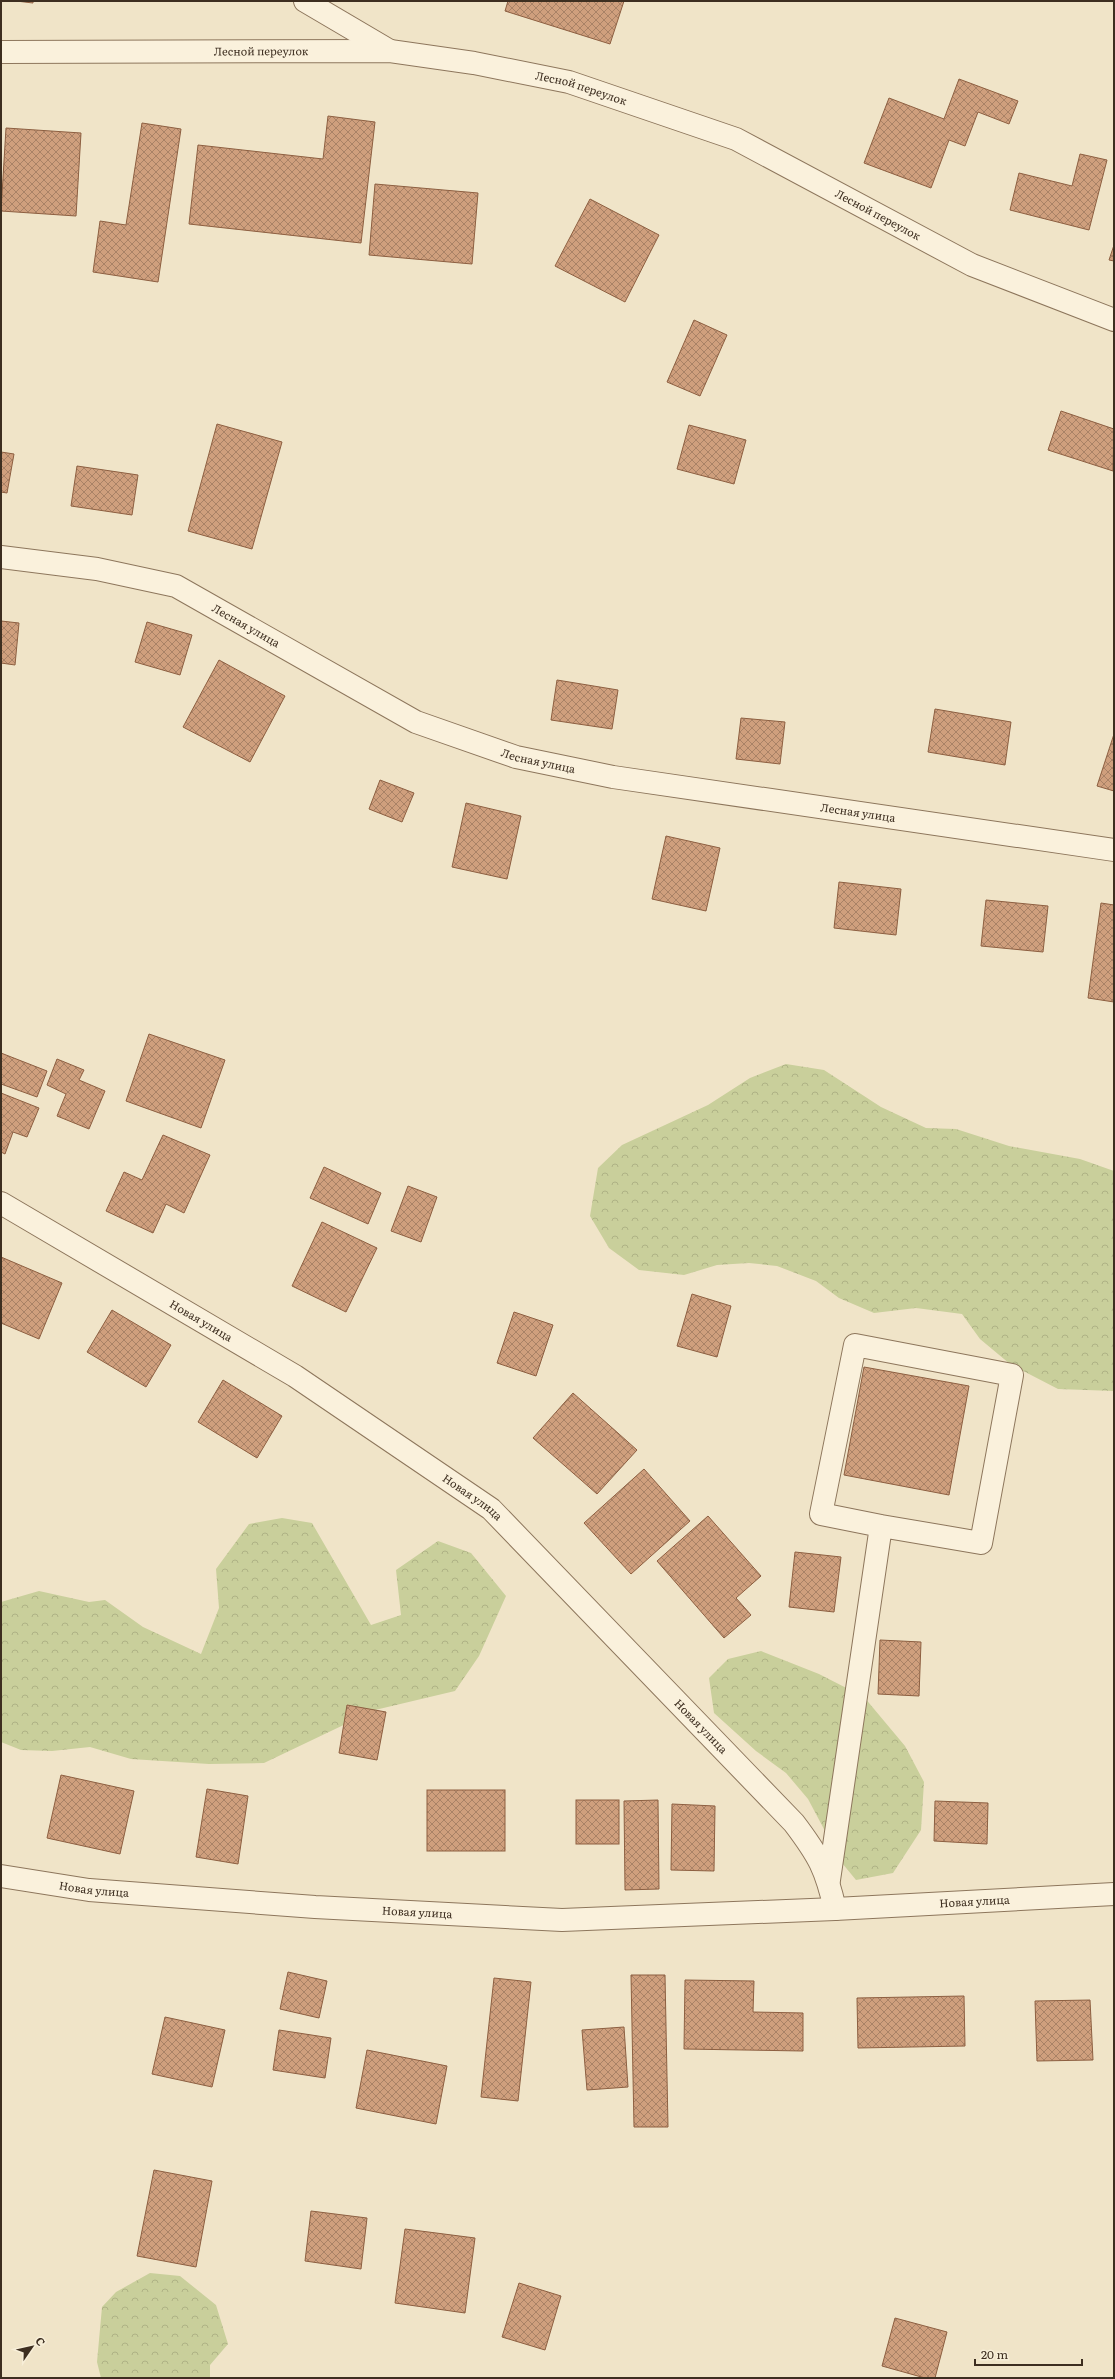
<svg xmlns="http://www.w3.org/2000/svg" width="1115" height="2379" font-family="Literata,serif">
	<defs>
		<pattern id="forest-crowns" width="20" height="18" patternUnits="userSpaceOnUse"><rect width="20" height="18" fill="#c9cf9b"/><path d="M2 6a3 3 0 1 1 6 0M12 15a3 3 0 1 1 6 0" fill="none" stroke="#aeb285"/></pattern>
		<pattern id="building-cross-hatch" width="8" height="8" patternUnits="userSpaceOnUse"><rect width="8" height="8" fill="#cf9f7d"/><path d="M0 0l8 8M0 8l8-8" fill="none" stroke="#a98266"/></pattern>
	</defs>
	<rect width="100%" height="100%" fill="#f0e4c8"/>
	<g fill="url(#forest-crowns)">
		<polygon points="786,1064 824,1070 881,1107 926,1128 956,1129 1009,1146 1080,1159 1114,1171 1114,1391 1058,1389 1010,1364 980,1339 962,1314 916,1308 874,1313 839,1298 816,1281 777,1266 749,1263 717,1265 684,1275 639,1270 609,1248 590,1216 598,1168 622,1145 708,1105 750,1078"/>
		<polygon points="282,1518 312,1523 371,1625 401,1615 396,1570 438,1541 471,1553 506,1596 479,1656 455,1691 375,1710 264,1763 209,1764 131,1759 90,1747 52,1751 21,1750 1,1742 1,1602 39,1591 89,1602 105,1600 143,1627 201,1654 219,1608 216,1569 249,1524"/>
		<polygon points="761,1651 819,1674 864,1697 905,1746 924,1782 921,1830 893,1873 856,1880 842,1863 808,1799 786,1773 756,1751 714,1713 709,1678 728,1659"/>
		<polygon points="150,2273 180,2276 216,2305 228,2344 210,2365 210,2378 101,2378 97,2362 102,2307 116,2292"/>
	</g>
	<g fill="url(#building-cross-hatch)" stroke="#8d5f41">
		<polygon points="16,1 33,1 33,3"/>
		<polygon points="508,1 624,1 610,44 505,11"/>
		<polygon points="959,79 1018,101 1009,124 978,112 965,146 949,140 931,188 864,163 889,98 944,119"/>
		<polygon points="328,116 375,122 361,243 189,224 198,145 323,159"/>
		<polygon points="142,123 181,129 158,282 93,272 100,221 126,225"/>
		<polygon points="6,128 81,133 76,216 1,211"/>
		<polygon points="1080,154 1107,160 1089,230 1010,210 1019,173 1072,186"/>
		<polygon points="375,184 478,193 472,264 369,255"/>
		<polygon points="590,199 659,235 625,302 555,266"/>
		<polygon points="1114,245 1114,261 1109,260"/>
		<polygon points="694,320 727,335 700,396 667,382"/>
		<polygon points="1061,411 1114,429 1113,471 1048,450"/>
		<polygon points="217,424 282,442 252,549 188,531"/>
		<polygon points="689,425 746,440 734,484 677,469"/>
		<polygon points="1,452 14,454 7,493 1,492"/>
		<polygon points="77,466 138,475 132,515 71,506"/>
		<polygon points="1,621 19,623 15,665 1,663"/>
		<polygon points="147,622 192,635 180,675 135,662"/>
		<polygon points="219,660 285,696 250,762 183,727"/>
		<polygon points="557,680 618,690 612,729 551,720"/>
		<polygon points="935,709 1011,722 1005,765 928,752"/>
		<polygon points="741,718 785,722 780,764 736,759"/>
		<polygon points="1114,734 1114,791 1097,786"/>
		<polygon points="380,780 414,793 402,822 369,809"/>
		<polygon points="466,803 521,816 507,879 452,867"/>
		<polygon points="666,836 720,848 706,911 652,899"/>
		<polygon points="839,882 901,889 896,935 834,928"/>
		<polygon points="986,900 1048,906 1043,952 981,946"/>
		<polygon points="1101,903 1114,905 1114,1002 1088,998"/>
		<polygon points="149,1034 225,1060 201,1128 126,1101"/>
		<polygon points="1,1053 47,1071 37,1097 1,1084"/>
		<polygon points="57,1059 84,1070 79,1080 105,1091 89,1129 57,1116 66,1094 47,1085"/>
		<polygon points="1,1093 39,1108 27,1137 13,1132 5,1154 1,1152"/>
		<polygon points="163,1135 210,1155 184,1213 166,1204 153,1233 106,1211 124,1172 142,1180"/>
		<polygon points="324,1167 381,1193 368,1224 310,1198"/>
		<polygon points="408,1186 437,1197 421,1242 391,1231"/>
		<polygon points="322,1222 377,1248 346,1312 292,1286"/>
		<polygon points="1,1257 62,1283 39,1339 1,1323"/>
		<polygon points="692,1294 731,1306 717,1357 677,1346"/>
		<polygon points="112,1310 171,1345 146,1387 87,1352"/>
		<polygon points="514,1312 553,1325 536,1376 497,1363"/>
		<polygon points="864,1367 969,1386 949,1495 844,1475"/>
		<polygon points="223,1380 282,1416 257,1458 198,1422"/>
		<polygon points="573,1393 637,1450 597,1494 533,1438"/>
		<polygon points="644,1469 690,1521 631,1574 584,1523"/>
		<polygon points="708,1516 761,1576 736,1598 751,1615 724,1638 657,1561"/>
		<polygon points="795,1552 841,1557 834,1612 789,1607"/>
		<polygon points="880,1640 921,1642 919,1696 878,1694"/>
		<polygon points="347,1705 386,1712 377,1760 339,1753"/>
		<polygon points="61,1775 134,1791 120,1854 47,1838"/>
		<polygon points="207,1789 248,1796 238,1864 196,1857"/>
		<rect x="427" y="1790" width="78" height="61"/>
		<rect x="576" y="1800" width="43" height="44"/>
		<polygon points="658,1800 659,1889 625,1890 624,1801"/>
		<polygon points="935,1801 988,1803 987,1844 934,1841"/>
		<polygon points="672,1804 715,1806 714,1871 671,1870"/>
		<polygon points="288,1972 327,1981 319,2018 280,2009"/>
		<polygon points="631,1975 665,1975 668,2127 634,2127"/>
		<polygon points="494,1978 531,1982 518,2101 481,2097"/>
		<polygon points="685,1980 754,1981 753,2012 803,2013 803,2051 684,2049"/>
		<polygon points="964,1996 965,2046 858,2048 857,1998"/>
		<polygon points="1090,2000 1093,2060 1037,2061 1035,2001"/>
		<polygon points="165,2017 225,2030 212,2087 152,2074"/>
		<polygon points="624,2027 628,2087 587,2090 582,2030"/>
		<polygon points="279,2030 331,2038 325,2078 273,2070"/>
		<polygon points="367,2050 447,2066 436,2124 356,2108"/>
		<polygon points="154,2170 212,2181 196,2267 137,2256"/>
		<polygon points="311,2211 367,2218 361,2269 305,2261"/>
		<polygon points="405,2229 475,2238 465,2313 395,2303"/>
		<polygon points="519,2283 561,2296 545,2350 502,2337"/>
		<polygon points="895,2318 947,2332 935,2378 925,2378 882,2366"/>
	</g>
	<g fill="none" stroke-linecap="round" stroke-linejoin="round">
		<defs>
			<g id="minor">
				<polyline points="305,1 390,51"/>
				<path id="s1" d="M 1,52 L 390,51 L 474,63 L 569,82 L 736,139 L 972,265 L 1114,320"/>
				<path id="s2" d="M 1,557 L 97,569 L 176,586 L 416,722 L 516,757 L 613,777 L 1114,850"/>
				<path id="s3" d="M 1,1203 L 295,1376 L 491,1509 L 794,1823 C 819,1856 826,1869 835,1909"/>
				<path id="s4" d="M 1,1876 L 89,1890 L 315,1907 L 562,1920 L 835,1909 L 1114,1894"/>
				<polyline points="829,1880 881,1526 981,1543 1012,1375 855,1345 821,1514 881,1526"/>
			</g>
		</defs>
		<use href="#minor" stroke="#8d765c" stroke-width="24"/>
		<use href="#minor" stroke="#faf1dc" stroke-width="22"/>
	</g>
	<g text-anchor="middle" stroke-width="3" stroke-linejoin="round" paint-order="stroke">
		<g font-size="11" fill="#3d2e20" stroke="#f7eed8">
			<text dy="4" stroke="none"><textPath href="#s1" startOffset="260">Лесной переулок</textPath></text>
			<text dy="4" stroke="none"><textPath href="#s1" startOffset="584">Лесной переулок</textPath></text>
			<text dy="4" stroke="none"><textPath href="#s1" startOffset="908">Лесной переулок</textPath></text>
			<text dy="4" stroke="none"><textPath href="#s2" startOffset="258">Лесная улица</textPath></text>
			<text dy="4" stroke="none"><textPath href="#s2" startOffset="582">Лесная улица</textPath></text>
			<text dy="4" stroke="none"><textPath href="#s2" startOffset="906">Лесная улица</textPath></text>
			<text dy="4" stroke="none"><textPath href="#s3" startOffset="232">Новая улица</textPath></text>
			<text dy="4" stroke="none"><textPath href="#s3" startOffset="556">Новая улица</textPath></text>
			<text dy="4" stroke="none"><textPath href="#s3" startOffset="880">Новая улица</textPath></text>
			<text dy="4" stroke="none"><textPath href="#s4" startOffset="94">Новая улица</textPath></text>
			<text dy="4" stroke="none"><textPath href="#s4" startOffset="976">Новая улица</textPath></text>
			<text dy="4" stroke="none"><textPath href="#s4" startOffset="418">Новая улица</textPath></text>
		</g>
	</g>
	<rect width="1115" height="2379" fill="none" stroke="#3d2e20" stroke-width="4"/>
	<g transform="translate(32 2347) rotate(56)" stroke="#f7eed8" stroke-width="3" paint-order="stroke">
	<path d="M0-3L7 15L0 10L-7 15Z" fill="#3d2e20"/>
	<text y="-6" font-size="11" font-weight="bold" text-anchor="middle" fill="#3d2e20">С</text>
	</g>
	<path d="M975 2359v6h107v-6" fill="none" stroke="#3d2e20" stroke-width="2"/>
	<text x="981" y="2359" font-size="12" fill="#3d2e20" stroke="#f7eed8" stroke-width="3" paint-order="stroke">20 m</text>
</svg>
